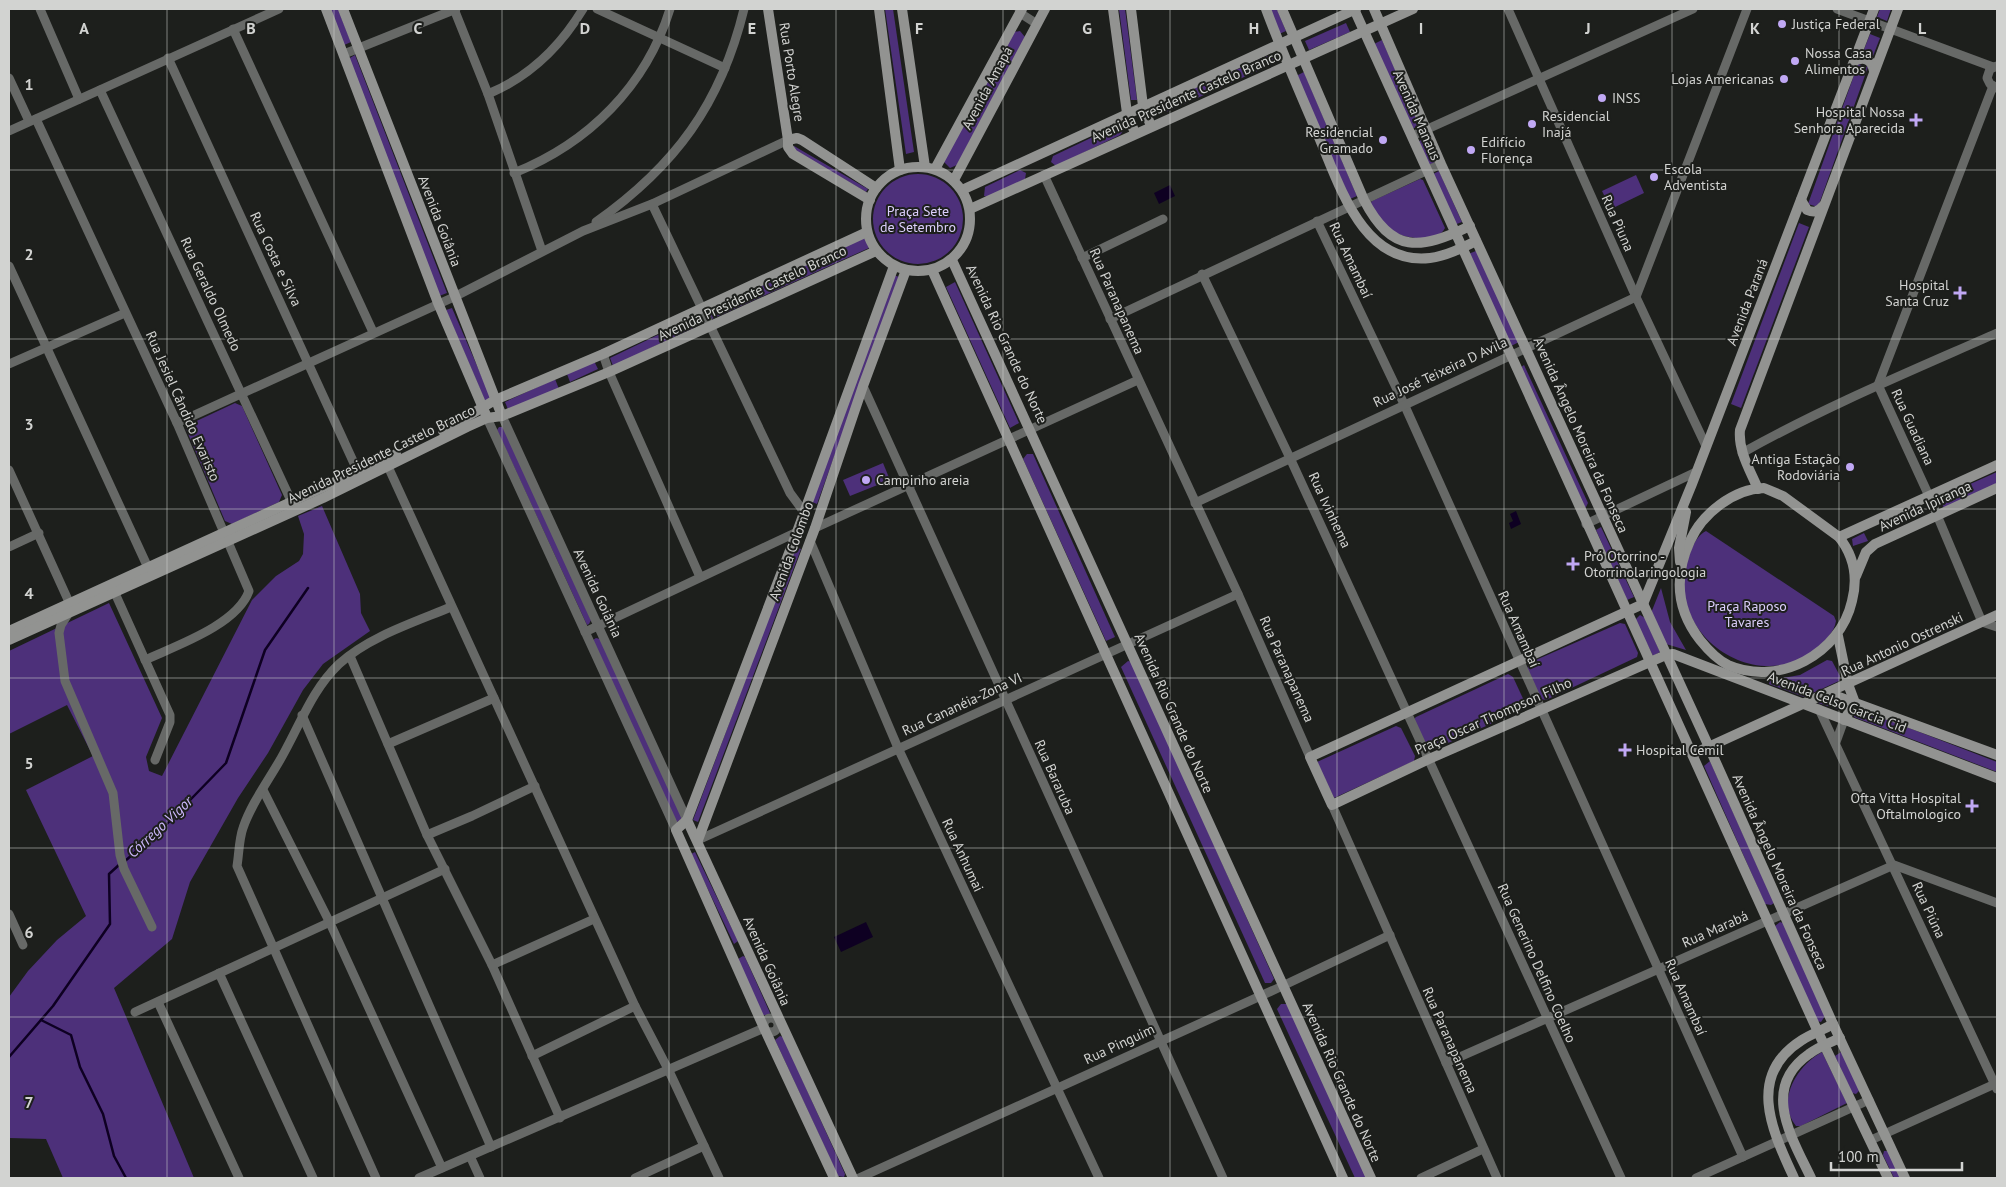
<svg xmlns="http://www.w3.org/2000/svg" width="2006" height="1187" font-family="'PT Sans',sans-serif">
	<rect width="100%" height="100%" fill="#1d1f1c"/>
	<g fill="#4d307a">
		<polygon points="328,9 338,9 351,42 342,46"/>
		<polygon points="885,9 893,9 914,152 906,154"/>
		<polygon points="1119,9 1125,9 1137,100 1131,100"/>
		<polygon points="1269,9 1277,9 1286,31 1279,34"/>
		<polygon points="1880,9 1891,9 1887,21 1877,17"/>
		<polygon points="1346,23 1350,32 1309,50 1305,41"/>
		<polygon points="1020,31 1025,37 957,165 950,168 943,161 1014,32"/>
		<polygon points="1870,34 1880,38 1873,56 1863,52"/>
		<polygon points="1382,40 1420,125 1412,129 1374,44"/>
		<polygon points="355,55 447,293 439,296 348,59"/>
		<polygon points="1270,55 1276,59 1273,64 1166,112 1161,112 1159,108 1163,102"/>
		<polygon points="1858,64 1868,67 1818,207 1808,204"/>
		<polygon points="1304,72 1357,196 1350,199 1296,76"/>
		<polygon points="1118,125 1124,130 1120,135 1056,166 1051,162 1053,156"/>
		<polygon points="1424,139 1435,162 1428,166 1417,142"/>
		<polygon points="794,146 868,189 866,192 792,149"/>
		<polygon points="1020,170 1026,173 1025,179 989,197 984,196 985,187"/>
		<polygon points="1439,171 1462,222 1454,225 1431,175"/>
		<circle cx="918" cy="219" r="45"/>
		<polygon points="1636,175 1644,193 1611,209 1602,191"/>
		<path d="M 1420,179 L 1423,180 L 1445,228 C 1438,244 1401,239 1390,229 C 1382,223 1376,212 1370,204 L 1372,201 Z"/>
		<polygon points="1799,223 1809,227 1741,408 1731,404"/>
		<polygon points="864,237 869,248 712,319 707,308"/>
		<polygon points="1476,251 1519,342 1511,346 1468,254"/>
		<polygon points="894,275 899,277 817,504 812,502"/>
		<polygon points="955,282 1019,423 1010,428 946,287"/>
		<polygon points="452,308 491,398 485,401 446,310"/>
		<polygon points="693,318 697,326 613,366 610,358"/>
		<polygon points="594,361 598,369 570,382 567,374"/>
		<polygon points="1524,365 1588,503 1585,509 1520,368"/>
		<polygon points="555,379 559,389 509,412 505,402"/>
		<polygon points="235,403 242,406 282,495 279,502 232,524 225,521 186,429 188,425"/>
		<polygon points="499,427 504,427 591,620 589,624 587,625 497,430"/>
		<polygon points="1027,454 1033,454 1115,637 1106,641 1023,459"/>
		<polygon points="883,463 890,480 850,496 843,480"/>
		<polygon points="1997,472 1997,485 1945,510 1939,498"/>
		<polygon points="322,506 360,594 361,613 370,631 323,664 303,690 268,753 238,798 190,882 172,939 114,988 194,1178 63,1178 46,1139 9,1138 9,997 28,971 57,940 86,916 26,790 93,756 67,705 9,734 9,651 109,603 162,718 146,757 149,771 162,776 252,600 276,576 299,561 303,554 304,534 298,516"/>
		<polygon points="1601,527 1634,597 1627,600 1596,530"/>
		<path d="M 1706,531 L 1834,616 L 1836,621 C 1834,633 1826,639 1817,648 C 1760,697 1669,638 1686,567 C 1689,555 1694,537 1706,531 Z"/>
		<polygon points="1864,533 1868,541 1853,546 1852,539"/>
		<polygon points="795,547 801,549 698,822 693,820"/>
		<polygon points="1661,588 1670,622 1686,650 1666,644 1651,613"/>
		<polygon points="1640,615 1645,618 1660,652 1653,656 1635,620"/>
		<polygon points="1620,623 1625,624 1638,653 1637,657 1546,700 1540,699 1527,669 1529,663"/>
		<polygon points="596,638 600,639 682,818 676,823 593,640"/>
		<polygon points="1827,660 1832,661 1840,676 1839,681 1804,697 1769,684 1770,680 1800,675"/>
		<polygon points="1128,661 1132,662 1274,979 1271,983 1265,983 1121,667"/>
		<polygon points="1508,674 1513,677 1526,705 1524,709 1428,752 1414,719 1416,717"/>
		<polygon points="1829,698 1839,702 1838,709 1818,703"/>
		<polygon points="1860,709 1997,762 1997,772 1854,717 1856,710"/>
		<polygon points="1396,726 1401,728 1415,756 1414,761 1334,798 1317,762"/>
		<polygon points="1710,761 1774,903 1771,905 1765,904 1704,766"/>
		<polygon points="695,852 738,941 734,944 691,854"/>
		<polygon points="1780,922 1783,923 1825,1016 1821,1022 1817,1021 1775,926"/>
		<polygon points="743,956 745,957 770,1013 769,1015 763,1015 738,959"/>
		<polygon points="1281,1004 1287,1004 1367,1178 1355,1178 1277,1009"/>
		<polygon points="780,1036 783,1037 845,1174 844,1177 838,1176 775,1040"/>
		<path d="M 1822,1052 L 1847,1103 L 1801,1126 L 1796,1126 C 1775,1100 1798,1065 1822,1052 Z"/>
		<polygon points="1841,1052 1860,1090 1856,1094 1852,1093 1835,1056"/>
		<polygon points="1884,1151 1888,1151 1901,1178 1894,1178 1883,1155"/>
	</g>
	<g fill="#0e0022">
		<polygon points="1170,185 1175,196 1159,204 1154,193"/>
		<polygon points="1516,511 1521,524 1511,529 1509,523 1513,521 1510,514"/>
		<polygon points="866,922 873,937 841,952 834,937"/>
	</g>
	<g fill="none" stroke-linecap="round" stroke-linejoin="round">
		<g stroke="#0e0022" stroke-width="2.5">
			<polyline points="125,861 161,830 226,763 265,650 308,588"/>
			<polyline points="41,1020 71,1035 80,1067 103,1114 114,1156 126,1178"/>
			<polyline points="9,1057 53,1006 110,924 109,874 120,864"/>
		</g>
		<g stroke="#676967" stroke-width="9">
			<polyline points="40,9 79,99"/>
			<polyline points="454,9 488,94 542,251"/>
			<polyline points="597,9 725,68"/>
			<polyline points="1019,9 1020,13 1037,24"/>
			<polyline points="1508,9 1636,297 1706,446"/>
			<polyline points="1837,9 1993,67"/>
			<polyline points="233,29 373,332"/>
			<polyline points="344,54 456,9"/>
			<polyline points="168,58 358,472"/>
			<polyline points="1997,66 1990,69 1987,78 1990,84 1997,88"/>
			<polyline points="9,78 29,121"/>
			<polyline points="1993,86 1878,385 1929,496 1982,622 1997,627"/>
			<polyline points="100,90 294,507"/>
			<path d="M 488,94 C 529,77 560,47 583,9"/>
			<path d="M 36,119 L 177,423 L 249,591 C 237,625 175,646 145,660"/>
			<polyline points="9,131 279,9"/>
			<polyline points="1412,136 1693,9"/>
			<path d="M 514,173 C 589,143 646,86 670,9"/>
			<polyline points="1044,175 1238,594 1310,757"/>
			<polyline points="652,204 790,493 804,512"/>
			<polyline points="1317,221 1404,404 1743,1157"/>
			<path d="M 596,222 C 675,166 721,104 744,9"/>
			<polyline points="1082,258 1163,219"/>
			<polyline points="9,266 150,572"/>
			<polyline points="1202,274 1290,458 1621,1178"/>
			<polyline points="1110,319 1441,164"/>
			<polyline points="603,354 609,372 700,577"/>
			<polyline points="9,364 125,313"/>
			<polyline points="863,386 1223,1178"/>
			<polyline points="502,416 687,820"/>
			<polyline points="487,418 676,830"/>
			<polyline points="177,423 454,297 583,231 652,204 788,140"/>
			<path d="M 1742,453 C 1824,407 1911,371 1997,333"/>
			<polyline points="385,460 635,1006 669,1071 719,1178"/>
			<polyline points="9,470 69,602 70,611 61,625 59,633 65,681 113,793 120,855 124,869 152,927"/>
			<polyline points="1195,503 1636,297 1747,9"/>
			<polyline points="1586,524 1696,472"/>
			<polyline points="815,528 1138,380"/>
			<polyline points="810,541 898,748 1099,1178"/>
			<polyline points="9,547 39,533"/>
			<polyline points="114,591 170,715 170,722 155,760"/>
			<polyline points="585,632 797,532"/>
			<polyline points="350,656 427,835 492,965 560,1118"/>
			<polyline points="1819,709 1997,1089"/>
			<polyline points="302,715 491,1147"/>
			<polyline points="1836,742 1844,720"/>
			<polyline points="388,744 494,698"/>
			<polyline points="263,790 330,923 442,1168"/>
			<polyline points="1332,805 1497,1178"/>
			<polyline points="427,835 472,816 535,786"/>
			<polyline points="698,840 1238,594"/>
			<polyline points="9,914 23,945"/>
			<polyline points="492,965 594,919"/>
			<polyline points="219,973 313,1178"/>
			<polyline points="158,1002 239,1178"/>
			<polyline points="135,1012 445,869"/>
			<circle cx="771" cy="1025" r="7"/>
			<polyline points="532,1056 635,1006"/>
			<polyline points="1446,1063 1894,865 1997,903"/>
			<polyline points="1871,1140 1997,1083"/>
			<polyline points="470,1156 480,1178"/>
			<path d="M 376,1178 L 237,866 C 239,854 239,839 243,828 C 252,801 272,776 285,751 C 302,720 313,689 339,664 C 368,637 415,622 451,607"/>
			<polyline points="419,1178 764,1028"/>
			<polyline points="635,1178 704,1146"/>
			<polyline points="859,1178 1276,989 1390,935"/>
			<polyline points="1421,1178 1483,1149"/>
			<polyline points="1696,1178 1869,1100"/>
		</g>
		<g stroke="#929391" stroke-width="10">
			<polyline points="326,9 438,303 486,415"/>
			<polyline points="343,9 502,416"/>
			<polyline points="768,9 788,140"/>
			<polyline points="879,9 900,170"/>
			<polyline points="902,9 925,167"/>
			<polyline points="1113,9 1127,113 1135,133"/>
			<polyline points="1131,9 1143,106 1151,126"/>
			<path d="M 1266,9 C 1282,52 1300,93 1318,135 C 1339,183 1362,266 1430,258 C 1446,256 1462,248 1476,241"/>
			<path d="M 1282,9 L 1364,200 C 1392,254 1420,250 1470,226"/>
			<polyline points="1354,9 1818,1032 1888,1178"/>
			<polyline points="1374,9 1441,164 1709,747 1833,1024 1905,1178"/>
			<polyline points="1874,9 1692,484 1643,604 1310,757 1332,805 1429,759 1666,655 1673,654 1997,778"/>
			<path d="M 1854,61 C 1865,56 1872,60 1874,71"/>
			<circle cx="918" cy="219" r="52"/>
			<polyline points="935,169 1022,9"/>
			<polyline points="954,180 1045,9"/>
			<polyline points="962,190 1356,9"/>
			<polyline points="870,200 793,154 788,147 788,140 797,138 802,140 876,188"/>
			<path d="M 1801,200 L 1807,210 C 1814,213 1818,212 1823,206"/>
			<polyline points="970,209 1413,9"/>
			<polyline points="952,260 1371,1178"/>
			<polyline points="932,270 1343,1178"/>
			<polyline points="443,431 495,400 603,354 867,232"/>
			<path d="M 1764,488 L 1783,496 L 1839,537 C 1854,556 1858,578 1852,601 C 1840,654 1779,687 1728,665 C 1716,659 1708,650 1700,640 C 1676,609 1674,576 1690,541 C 1702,514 1733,489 1764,488 Z"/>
			<path d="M 1758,489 C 1750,470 1738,451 1740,430 L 1898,9"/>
			<polyline points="1839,537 1997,465"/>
			<polyline points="1680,562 1679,548 1686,512"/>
			<polyline points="1856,576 1866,552 1875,544 1997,488"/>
			<polyline points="9,631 396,454"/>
			<polyline points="1838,636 1848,684 1855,703 1844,720"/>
			<polyline points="9,640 323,498 467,427 487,418 502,416 609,372 876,251"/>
			<polyline points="1828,693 1997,755"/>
			<polyline points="1693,754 1997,615"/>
			<polyline points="687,820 853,1178"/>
			<polyline points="698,840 815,528 863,386 906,270"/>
			<polyline points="834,1178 764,1028 676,830 687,820 797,532 894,266"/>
			<path d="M 1794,1178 C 1773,1132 1745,1076 1802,1040 C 1811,1034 1823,1030 1833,1024"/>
			<path d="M 1811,1178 C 1792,1138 1760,1088 1809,1054 C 1818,1047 1829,1043 1840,1038"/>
		</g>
	</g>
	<path fill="none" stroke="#d2d3d1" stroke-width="1" stroke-opacity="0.55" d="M 167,9 L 167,1178M 334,9 L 334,1178M 502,9 L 502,1178M 669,9 L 669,1178M 836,9 L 836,1178M 1003,9 L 1003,1178M 1170,9 L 1170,1178M 1337,9 L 1337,1178M 1504,9 L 1504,1178M 1672,9 L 1672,1178M 1839,9 L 1839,1178M 9,170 L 1997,170M 9,339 L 1997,339M 9,509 L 1997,509M 9,678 L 1997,678M 9,848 L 1997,848M 9,1017 L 1997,1017"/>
	<g fill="#c0a8f4" stroke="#1d1f1c" stroke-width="2">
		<circle cx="1782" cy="24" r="5"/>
		<circle cx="1795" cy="61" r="5"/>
		<circle cx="1784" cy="79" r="5"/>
		<circle cx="1602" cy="98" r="5"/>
		<path d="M1913.5 112.5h5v5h5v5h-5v5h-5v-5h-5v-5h5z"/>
		<circle cx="1532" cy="124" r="5"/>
		<circle cx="1383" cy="140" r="5"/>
		<circle cx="1471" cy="150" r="5"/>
		<circle cx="1654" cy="177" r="5"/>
		<path d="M1957.5 285.5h5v5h5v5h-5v5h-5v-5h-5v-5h5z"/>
		<circle cx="1850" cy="467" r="5"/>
		<circle cx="866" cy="480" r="5"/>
		<path d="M1570.5 556.5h5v5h5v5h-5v5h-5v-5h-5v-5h5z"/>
		<path d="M1622.5 742.5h5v5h5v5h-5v5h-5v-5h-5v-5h5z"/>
		<path d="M1969.5 798.5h5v5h5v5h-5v5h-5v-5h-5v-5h5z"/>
	</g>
	<g text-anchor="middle" stroke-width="4" stroke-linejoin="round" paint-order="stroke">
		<g font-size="14" fill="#d2d3d1" stroke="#1d1f1c" text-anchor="start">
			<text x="1792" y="29">Justiça Federal</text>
			<text x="1805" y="58">Nossa Casa<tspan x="1805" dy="16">Alimentos</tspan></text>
			<text x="1774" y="84" text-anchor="end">Lojas Americanas</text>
			<text x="1612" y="103">INSS</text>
			<text x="1905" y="117" text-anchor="end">Hospital Nossa<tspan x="1905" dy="16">Senhora Aparecida</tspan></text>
			<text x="1542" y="121">Residencial<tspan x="1542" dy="16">Inajá</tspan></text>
			<text x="1373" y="137" text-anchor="end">Residencial<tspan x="1373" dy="16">Gramado</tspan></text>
			<text x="1481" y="147">Edifício<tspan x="1481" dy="16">Florença</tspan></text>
			<text x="1664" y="174">Escola<tspan x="1664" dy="16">Adventista</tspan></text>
			<text x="1949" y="290" text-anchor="end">Hospital<tspan x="1949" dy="16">Santa Cruz</tspan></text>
			<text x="1840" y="464" text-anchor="end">Antiga Estação<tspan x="1840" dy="16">Rodoviária</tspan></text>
			<text x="876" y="485">Campinho areia</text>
			<text x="1584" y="561">Pró Otorrino -<tspan x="1584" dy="16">Otorrinolaringologia</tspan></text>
			<text x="1636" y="755">Hospital Cemil</text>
			<text x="1961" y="803" text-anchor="end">Ofta Vitta Hospital<tspan x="1961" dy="16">Oftalmologico</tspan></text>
		</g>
		<g font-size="14" fill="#d2d3d1" stroke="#1d1f1c">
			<text transform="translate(792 72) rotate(81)" y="5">Rua Porto Alegre</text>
			<text transform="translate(987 88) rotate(-62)" y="5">Avenida Amapá</text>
			<text transform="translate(1186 96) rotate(-24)" y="5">Avenida Presidente Castelo Branco</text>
			<text transform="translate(1417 115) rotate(66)" y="5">Avenida Manaus</text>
			<text transform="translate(440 221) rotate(69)" y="5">Avenida Goiânia</text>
			<text transform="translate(1618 223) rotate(66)" y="5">Rua Piuna</text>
			<text transform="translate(276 259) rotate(65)" y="5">Rua Costa e Silva</text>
			<text transform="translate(1351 260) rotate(65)" y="5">Rua Amambaí</text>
			<text transform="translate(752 293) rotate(-25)" y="5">Avenida Presidente Castelo Branco</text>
			<text transform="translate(211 294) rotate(65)" y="5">Rua Geraldo Olmedo</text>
			<text transform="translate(1117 301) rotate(66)" y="5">Rua Paranapanema</text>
			<text transform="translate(1747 302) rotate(-69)" y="5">Avenida Paraná</text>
			<text transform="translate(1007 344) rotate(65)" y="5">Avenida Rio Grande do Norte</text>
			<text transform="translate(1440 372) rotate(-25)" y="5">Rua José Teixeira D Avila</text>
			<text transform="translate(183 406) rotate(66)" y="5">Rua Jesiel Cândido Evaristo</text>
			<text transform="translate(1913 427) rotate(65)" y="5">Rua Guadiana</text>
			<text transform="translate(1581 435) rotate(66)" y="5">Avenida Ângelo Moreira da Fonseca</text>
			<text transform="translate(381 454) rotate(-26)" y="5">Avenida Presidente Castelo Branco</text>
			<text transform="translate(1925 506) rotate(-25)" y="5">Avenida Ipiranga</text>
			<text transform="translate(1330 510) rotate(65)" y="5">Rua Ivinhema</text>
			<text transform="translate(791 551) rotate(-70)" y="5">Avenida Colombo</text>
			<text transform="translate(598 593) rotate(65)" y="5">Avenida Goiânia</text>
			<text transform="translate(1519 629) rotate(66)" y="5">Rua Amambaí</text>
			<text transform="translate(1902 644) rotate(-25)" y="5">Rua Antonio Ostrenski</text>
			<text transform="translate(1287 669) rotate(66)" y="5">Rua Paranapanema</text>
			<text transform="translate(1837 702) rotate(21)" y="5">Avenida Celso Garcia Cid</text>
			<text transform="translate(962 704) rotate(-25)" y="5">Rua Cananéia-Zona VI</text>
			<text transform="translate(1174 713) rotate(66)" y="5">Avenida Rio Grande do Norte</text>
			<text transform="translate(1493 716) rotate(-24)" y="5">Praça Oscar Thompson Filho</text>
			<text transform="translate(1055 777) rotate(66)" y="5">Rua Bararuba</text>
			<text transform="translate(963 855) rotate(65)" y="5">Rua Anhumai</text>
			<text transform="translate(1780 872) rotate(66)" y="5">Avenida Ângelo Moreira da Fonseca</text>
			<text transform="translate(1929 910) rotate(65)" y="5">Rua Piúna</text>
			<text transform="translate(1715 929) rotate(-24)" y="5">Rua Marabá</text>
			<text transform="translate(767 961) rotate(66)" y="5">Avenida Goiânia</text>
			<text transform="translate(1537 963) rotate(66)" y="5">Rua Generino Delfino Coelho</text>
			<text transform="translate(1686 997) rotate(66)" y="5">Rua Amambaí</text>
			<text transform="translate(1450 1040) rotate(66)" y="5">Rua Paranapanema</text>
			<text transform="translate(1119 1044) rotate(-25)" y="5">Rua Pinguim</text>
			<text transform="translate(1342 1082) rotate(66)" y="5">Avenida Rio Grande do Norte</text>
		</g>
		<g font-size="14" fill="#dccffc" stroke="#1d1f1c">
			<text x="918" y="216">Praça Sete<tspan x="918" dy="16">de Setembro</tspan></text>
			<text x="1747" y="611">Praça Raposo<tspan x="1747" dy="16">Tavares</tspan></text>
		</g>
		<g font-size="15" font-style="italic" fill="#cdb8fc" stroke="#1d1f1c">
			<text transform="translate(160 827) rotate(-43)" y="5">Córrego Vigor</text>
		</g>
	</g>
	<g font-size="16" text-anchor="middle" font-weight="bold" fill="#d2d3d1" stroke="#1d1f1c" stroke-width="4" stroke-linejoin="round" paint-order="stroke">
		<text x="84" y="34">A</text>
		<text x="251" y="34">B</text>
		<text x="418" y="34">C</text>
		<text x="585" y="34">D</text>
		<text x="752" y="34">E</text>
		<text x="919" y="34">F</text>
		<text x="1087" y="34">G</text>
		<text x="1254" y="34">H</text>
		<text x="1421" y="34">I</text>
		<text x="1588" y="34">J</text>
		<text x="1755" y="34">K</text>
		<text x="1922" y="34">L</text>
		<text x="29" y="90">1</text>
		<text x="29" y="260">2</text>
		<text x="29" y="430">3</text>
		<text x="29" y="599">4</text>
		<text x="29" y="769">5</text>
		<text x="29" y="938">6</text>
		<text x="29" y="1108">7</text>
	</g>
	<rect width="2006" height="1187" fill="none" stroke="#d2d3d1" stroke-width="20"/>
	<path d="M1831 1162v8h131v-8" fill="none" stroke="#d2d3d1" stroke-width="2.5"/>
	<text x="1838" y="1162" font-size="15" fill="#d2d3d1" stroke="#1d1f1c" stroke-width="4" paint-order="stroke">100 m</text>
</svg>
